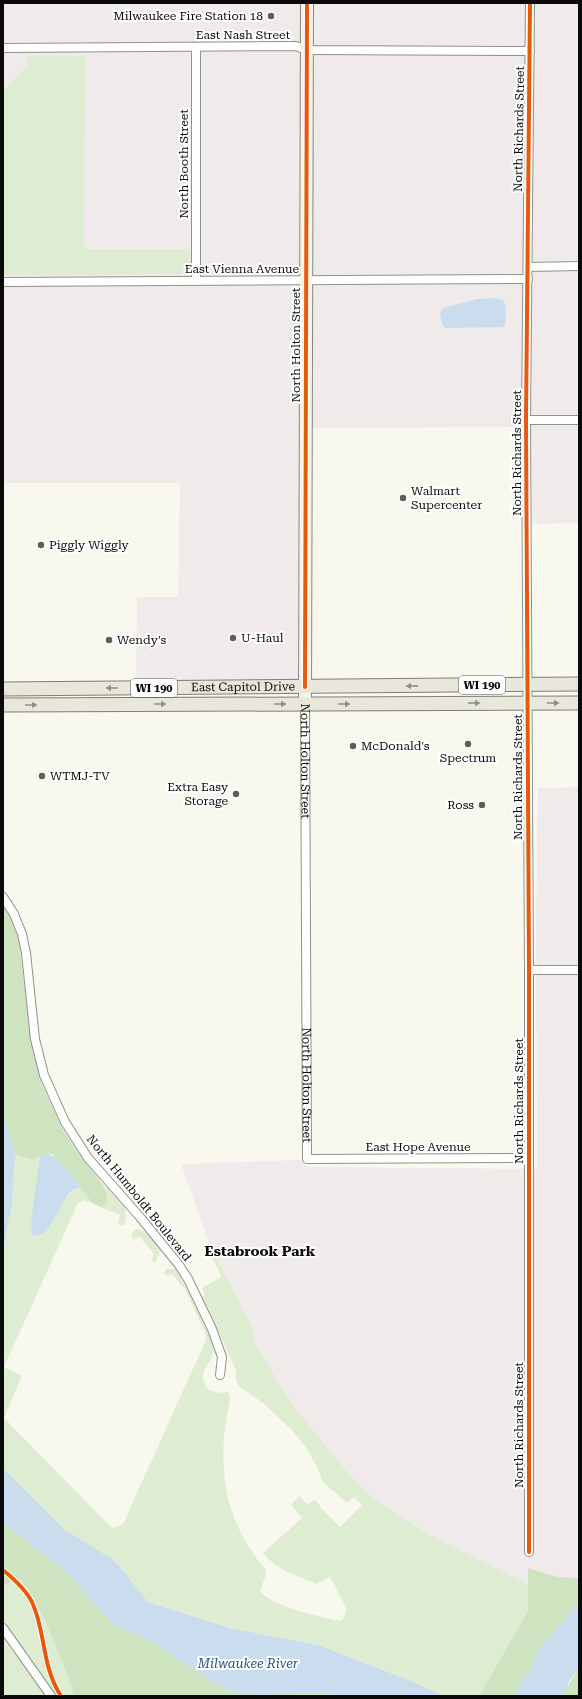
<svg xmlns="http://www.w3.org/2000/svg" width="582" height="1699" font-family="'Roboto Serif',serif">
	<rect width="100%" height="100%" fill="#f8f8ee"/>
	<g fill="#f0eaeb">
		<polygon points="3,3 579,3 579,523 523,524 522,427 299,428 298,682 136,682 137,597 178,597 180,483 3,483"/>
		<polygon points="579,787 579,1578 558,1577 528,1568 528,1584 434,1537 375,1500 353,1479 292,1404 254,1342 253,1328 209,1243 181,1164 302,1160 308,1167 537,1169 536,928 538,788"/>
	</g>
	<g fill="#deecd1">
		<polygon points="27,56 85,56 84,249 190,249 190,272 188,274 3,275 3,90 27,66"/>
		<path d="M 15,1155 L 34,1160 L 41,1156 L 31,1221 L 53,1221 C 61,1209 65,1191 81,1188 L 92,1203 L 84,1200 L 78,1203 L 4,1367 L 22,1376 L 4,1418 L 112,1528 L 123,1524 L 205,1342 L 206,1335 L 185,1289 L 172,1274 L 168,1276 L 164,1274 L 166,1269 L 176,1269 C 187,1288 196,1307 205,1327 C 208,1334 213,1341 213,1349 C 214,1363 198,1369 204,1383 C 208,1392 219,1395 228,1391 L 230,1398 C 228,1411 225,1424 224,1437 C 220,1488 233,1532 266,1570 L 266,1575 L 260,1591 C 268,1605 325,1619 342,1621 L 347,1609 L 330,1577 L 317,1584 C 297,1576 277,1570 263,1553 L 302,1518 L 291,1505 L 299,1496 L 308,1505 L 314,1499 L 321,1506 L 320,1507 L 340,1527 L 362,1505 L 354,1497 L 347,1503 L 323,1482 L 316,1465 L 307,1449 L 292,1430 L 263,1403 L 240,1387 L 236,1381 L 236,1370 L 202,1296 L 205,1295 L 202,1288 L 221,1277 C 218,1265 211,1256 202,1248 L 209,1243 L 253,1328 L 254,1342 L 292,1404 L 353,1479 L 375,1500 L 434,1537 L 528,1584 L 528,1611 L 479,1696 L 443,1696 L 414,1682 L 318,1645 L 230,1628 L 148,1602 L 114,1560 L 65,1530 L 3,1468 L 3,1251 L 12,1204 Z"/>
		<polygon points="100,1181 125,1207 126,1220 123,1226 118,1223 120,1215 101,1207 107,1203"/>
		<path d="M 137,1229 C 147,1230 154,1241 160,1248 L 159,1255 L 155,1263 L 151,1260 L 154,1254 L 139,1236 L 134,1240 L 131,1237 L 133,1231 Z"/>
		<polygon points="3,1522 113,1624 336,1696 3,1696"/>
	</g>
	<g fill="#cee3c0">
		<polygon points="3,903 14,922 19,940 32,1047 42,1084 62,1128 78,1153 100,1181 107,1196 107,1203 101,1207 92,1203 81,1188 52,1154 46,1153 34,1160 15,1155 3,1112"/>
		<polygon points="3,1522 65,1571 113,1624 154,1643 289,1694 325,1693 336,1696 75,1696 63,1663 42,1614 21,1579 3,1585"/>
		<polygon points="528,1568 558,1577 579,1578 579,1606 574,1608 538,1650 532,1669 522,1680 515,1696 479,1696 528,1611"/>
		<path d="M 579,1668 L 579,1696 L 559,1696 C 568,1689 572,1677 579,1668 Z"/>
	</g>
	<g fill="#c9ddee">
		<path d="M 496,298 L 504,301 C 506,309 507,319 504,327 L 445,328 L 442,325 L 440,313 L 443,308 L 477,299 Z"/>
		<polygon points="3,1112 15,1155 12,1204 3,1251"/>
		<path d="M 46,1153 C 58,1155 73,1178 81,1188 L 75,1189 L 68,1194 L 53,1221 L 45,1232 L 36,1236 L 32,1235 L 31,1221 L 39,1163 L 41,1156 Z"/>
		<polygon points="3,1468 65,1530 114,1560 148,1602 230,1628 318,1645 414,1682 443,1696 336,1696 325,1693 263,1695 239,1694 213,1682 154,1643 113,1624 65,1571 3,1522"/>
		<polygon points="579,1606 579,1668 569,1681 567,1690 559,1696 515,1696 522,1680 532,1669 538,1650 574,1608"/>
	</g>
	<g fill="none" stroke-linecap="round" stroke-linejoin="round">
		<defs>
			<g id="minor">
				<polyline points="196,47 196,281"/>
				<polyline points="3,48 296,46 306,50 530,51"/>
				<polyline points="528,267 579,266"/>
				<polyline points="3,282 528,279"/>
				<polyline points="526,420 579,420"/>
				<path id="s1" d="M 305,704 L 307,1159 L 529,1158"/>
				<polyline points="3,897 14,914 22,934 26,953 35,1039 44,1075 65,1122 88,1158 140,1217 179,1265 188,1279 212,1329 222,1357 220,1375"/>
				<polyline points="529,970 579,970"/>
				<polyline points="529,1552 529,970 526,420 530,3"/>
				<polyline points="3,1628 51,1696"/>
			</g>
			<polyline id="secondary" points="305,704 307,3"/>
			<g id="primary">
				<path id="s2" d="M 3,689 L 579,684"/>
				<polyline points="3,705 579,703"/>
			</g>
		</defs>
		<use href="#minor" stroke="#91918d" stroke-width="10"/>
		<use href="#secondary" stroke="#888883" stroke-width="14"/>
		<use href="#primary" stroke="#7e7e7a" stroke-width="15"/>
		<use href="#minor" stroke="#fefefc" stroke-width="8"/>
		<use href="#secondary" stroke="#f3f3e8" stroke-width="12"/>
		<use href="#primary" stroke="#e9e7d9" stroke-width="13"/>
		<defs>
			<g id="cycleway">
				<polyline points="305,687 307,3"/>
				<polyline points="529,1552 529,970 526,420 530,3"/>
				<path d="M 3,1570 C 14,1579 26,1590 32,1602 C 46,1632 41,1665 61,1696"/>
			</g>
		</defs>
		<use href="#cycleway" stroke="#fff" stroke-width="6"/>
		<use href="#cycleway" stroke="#e8590c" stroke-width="4"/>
	</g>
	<defs><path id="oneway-solid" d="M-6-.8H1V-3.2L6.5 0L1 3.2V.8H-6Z"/></defs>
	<g fill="#908f86">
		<use href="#oneway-solid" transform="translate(412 686) rotate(179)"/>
		<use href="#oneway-solid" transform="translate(112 688) rotate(180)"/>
		<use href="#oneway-solid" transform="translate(474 703)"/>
		<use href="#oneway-solid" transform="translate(553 703)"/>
		<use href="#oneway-solid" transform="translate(160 704)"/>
		<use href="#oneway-solid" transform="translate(280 704)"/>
		<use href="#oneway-solid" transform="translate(344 704)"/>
		<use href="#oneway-solid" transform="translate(31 705)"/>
	</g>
	<g fill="#5d5d5a" stroke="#fff" stroke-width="1.5">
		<circle cx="271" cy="16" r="4"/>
		<circle cx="403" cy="498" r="4"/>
		<circle cx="41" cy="545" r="4"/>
		<circle cx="233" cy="638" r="4"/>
		<circle cx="109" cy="640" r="4"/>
		<circle cx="468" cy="744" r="4"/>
		<circle cx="353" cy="746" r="4"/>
		<circle cx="42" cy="776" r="4"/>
		<circle cx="236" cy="794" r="4"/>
		<circle cx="482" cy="805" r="4"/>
	</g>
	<g text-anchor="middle" stroke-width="4" stroke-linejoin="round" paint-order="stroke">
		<g fill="#fff" stroke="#545454" stroke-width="1">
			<rect x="459" y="676" width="46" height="18" rx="3"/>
			<rect x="131" y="679" width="46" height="18" rx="3"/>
		</g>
		<g font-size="11" font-weight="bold" fill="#0a0a0a">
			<text x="482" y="689">WI 190</text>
			<text x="154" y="692">WI 190</text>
		</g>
		<g font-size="12" fill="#0a0a0a" stroke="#fff" text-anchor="start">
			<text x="263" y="20" text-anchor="end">Milwaukee Fire Station 18</text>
			<text x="411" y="495">Walmart<tspan x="411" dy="14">Supercenter</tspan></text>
			<text x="49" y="549">Piggly Wiggly</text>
			<text x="241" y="642">U-Haul</text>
			<text x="117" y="644">Wendy's</text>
			<text x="361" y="750">McDonald's</text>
			<text x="468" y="762" text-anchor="middle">Spectrum</text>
			<text x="50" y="780">WTMJ-TV</text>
			<text x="228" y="791" text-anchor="end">Extra Easy<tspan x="228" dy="14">Storage</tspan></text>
			<text x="474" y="809" text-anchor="end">Ross</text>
		</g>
		<g font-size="12" fill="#0a0a0a" stroke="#fff">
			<text x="243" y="39">East Nash Street</text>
			<text transform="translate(519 129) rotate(-89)" y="4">North Richards Street</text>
			<text transform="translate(184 164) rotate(-90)" y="4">North Booth Street</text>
			<text x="242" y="273">East Vienna Avenue</text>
			<text transform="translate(296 345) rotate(-90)" y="4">North Holton Street</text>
			<text transform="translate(517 453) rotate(-90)" y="4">North Richards Street</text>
			<text dy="4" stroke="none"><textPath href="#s2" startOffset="240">East Capitol Drive</textPath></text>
			<text dy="4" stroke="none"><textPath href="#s1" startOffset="57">North Holton Street</textPath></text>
			<text transform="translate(518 777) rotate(-90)" y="4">North Richards Street</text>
			<text dy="4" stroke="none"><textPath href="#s1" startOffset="381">North Holton Street</textPath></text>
			<text transform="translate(519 1101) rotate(-90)" y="4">North Richards Street</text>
			<text x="418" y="1151">East Hope Avenue</text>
			<text transform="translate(139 1198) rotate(51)" y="4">North Humboldt Boulevard</text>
			<text transform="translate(519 1425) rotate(-90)" y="4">North Richards Street</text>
		</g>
		<g font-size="13" font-style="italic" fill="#24518c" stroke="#fff">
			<text x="248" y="1668">Milwaukee River</text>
		</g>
		<g font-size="14" font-weight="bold" fill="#0a0a0a" stroke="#fff">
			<text x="260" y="1256">Estabrook Park</text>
		</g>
	</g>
	<rect width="582" height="1699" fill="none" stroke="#0a0a0a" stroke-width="8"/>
</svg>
